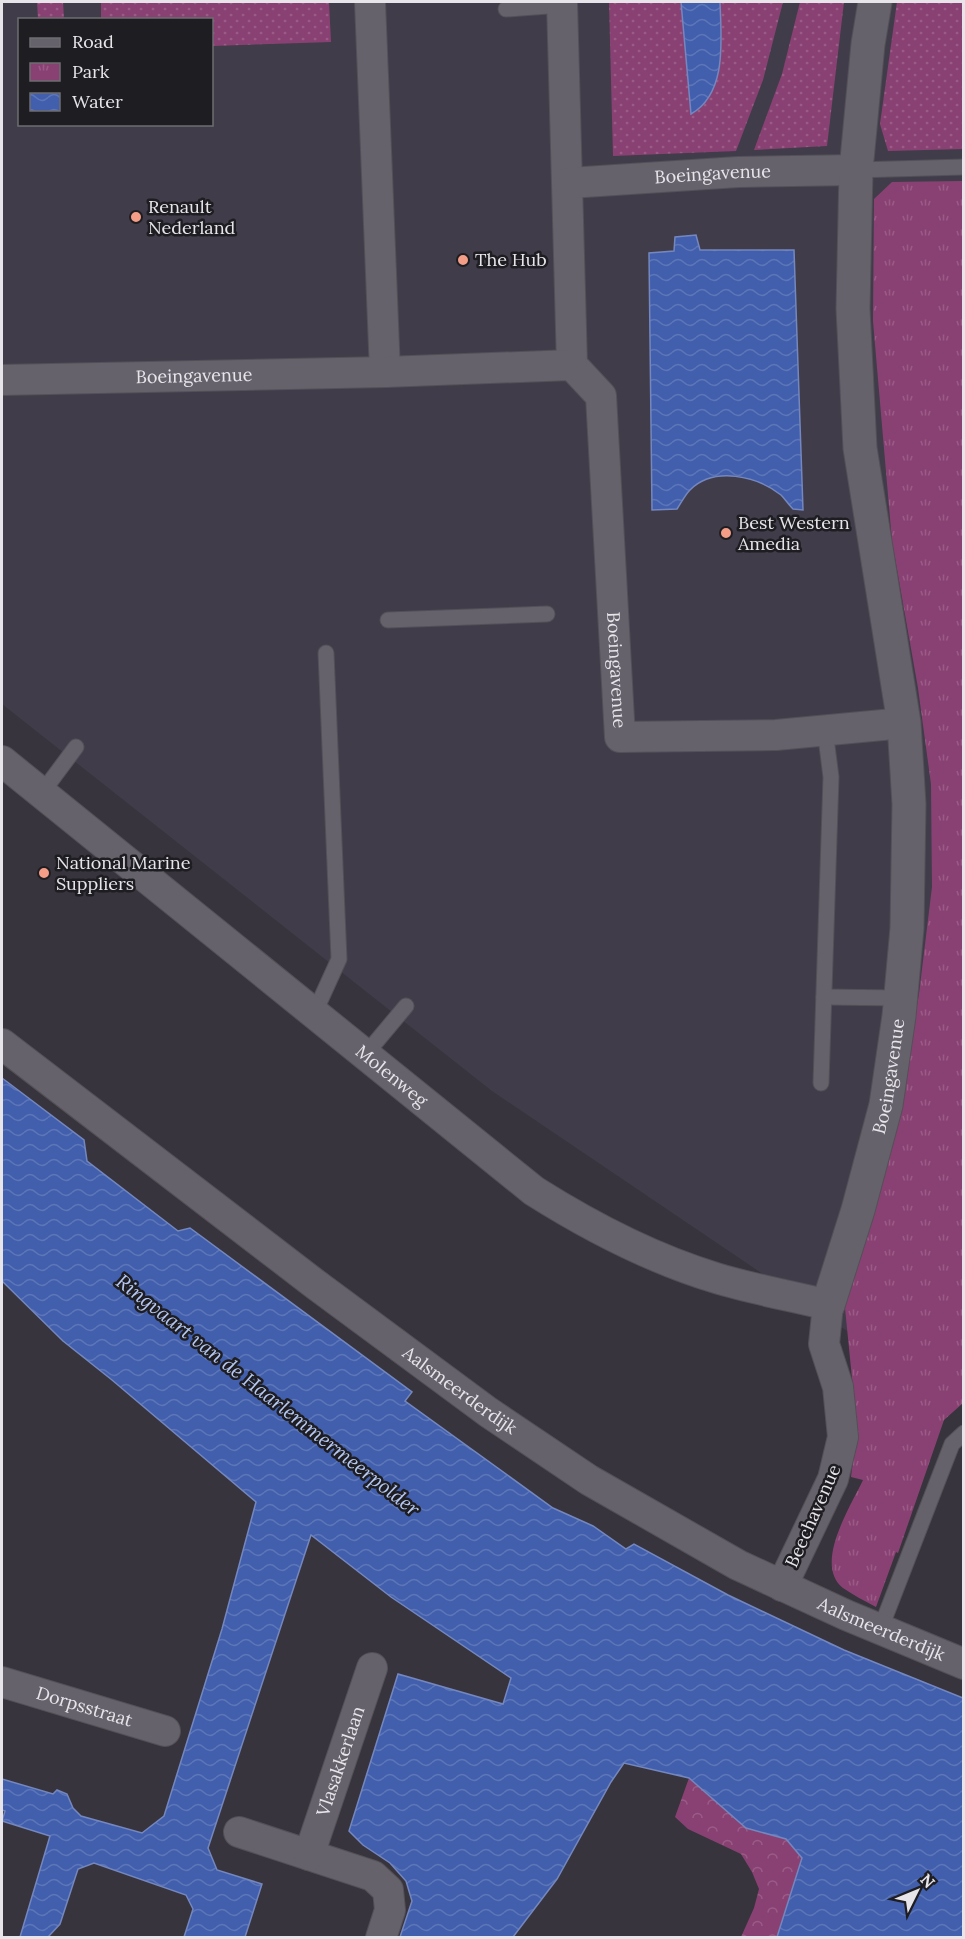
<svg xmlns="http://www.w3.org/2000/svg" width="965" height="1939" font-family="Lora,serif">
	<defs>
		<pattern id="grass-dots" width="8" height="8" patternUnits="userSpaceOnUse" patternTransform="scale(1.5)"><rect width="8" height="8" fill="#894173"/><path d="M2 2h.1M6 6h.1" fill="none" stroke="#9a5c87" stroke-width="1.8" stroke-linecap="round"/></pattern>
		<pattern id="forest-crowns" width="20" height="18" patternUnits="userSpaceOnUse" patternTransform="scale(1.5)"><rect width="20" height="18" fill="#894173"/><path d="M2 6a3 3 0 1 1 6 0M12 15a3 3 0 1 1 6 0" fill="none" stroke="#9a5c87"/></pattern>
		<pattern id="park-tufts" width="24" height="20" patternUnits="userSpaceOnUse" patternTransform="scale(1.5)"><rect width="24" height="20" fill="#894173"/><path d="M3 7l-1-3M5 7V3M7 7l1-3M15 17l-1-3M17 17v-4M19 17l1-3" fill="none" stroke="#9a5c87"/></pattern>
		<pattern id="water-waves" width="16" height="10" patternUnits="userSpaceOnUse" patternTransform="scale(1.5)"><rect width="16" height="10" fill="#425fad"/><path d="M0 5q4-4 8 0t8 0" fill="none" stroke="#5d76b8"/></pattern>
	</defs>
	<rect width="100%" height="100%" fill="#38343d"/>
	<path fill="#413c4a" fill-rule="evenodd" d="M 2,2 L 963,2 L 963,1404 L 939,1393 L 492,1091 L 2,704 ZM 20,20 L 212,20 L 212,124 L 20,124 Z"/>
	<g fill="url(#grass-dots)">
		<polygon points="37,2 63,2 64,19 38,19"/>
		<polygon points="101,2 329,2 331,42 212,46 212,20 101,19"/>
		<path d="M 609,2 L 681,2 L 692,114 C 727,94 721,36 720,2 L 783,2 L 763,80 L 736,151 L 613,156 Z"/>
		<polygon points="800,2 844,2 827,146 754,150 782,74"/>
		<polygon points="897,2 963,2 963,149 888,151 880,124"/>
	</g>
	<polygon fill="url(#forest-crowns)" points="689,1778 746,1828 786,1839 802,1858 777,1937 741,1937 754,1908 759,1889 752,1872 741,1854 688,1829 675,1817"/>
	<path fill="url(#park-tufts)" d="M 963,181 L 963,1403 L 944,1420 L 898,1553 L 896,1552 L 876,1607 C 865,1601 853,1595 843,1588 C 813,1564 851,1506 863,1480 L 851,1477 L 857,1428 L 845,1308 L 901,1099 L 919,994 L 932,887 L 931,784 L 918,688 L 892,541 L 873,321 L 874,199 L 892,182 Z"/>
	<g fill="url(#water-waves)" stroke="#7487bf" stroke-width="1.5">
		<path d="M 681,2 L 720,2 C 721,38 728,93 691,114 Z"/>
		<path d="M 696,235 L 700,250 L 794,250 L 803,510 L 793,509 C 789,505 785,499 781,495 C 757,476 714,466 690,490 C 685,495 681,503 677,509 L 652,510 L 649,253 L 674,251 L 675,237 Z"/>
		<polygon points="2,1078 84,1140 87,1161 178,1231 190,1228 412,1392 405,1401 553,1508 593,1526 626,1549 634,1544 728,1595 844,1650 963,1698 963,1937 777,1937 802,1858 786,1839 746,1828 689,1778 624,1763 611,1782 557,1879 513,1937 400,1937 412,1901 406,1881 390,1863 363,1845 349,1831 398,1674 503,1704 511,1678 391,1597 311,1535 208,1848 217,1870 262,1884 245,1937 184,1937 193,1909 186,1895 94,1863 78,1869 60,1924 48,1937 20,1937 50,1836 2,1821 5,1811 2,1810 2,1779 53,1794 57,1790 67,1794 73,1808 81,1816 142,1833 164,1816 222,1629 256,1502 112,1380 63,1341 2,1281"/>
	</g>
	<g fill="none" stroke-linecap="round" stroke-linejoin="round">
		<defs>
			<g id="lane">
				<polyline points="506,9 562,5"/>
				<polyline points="856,170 964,167"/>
				<polyline points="388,620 547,614"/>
				<polyline points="41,794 76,747"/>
				<polyline points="824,997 900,998"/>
				<polyline points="314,1014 339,959 326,653"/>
				<polyline points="365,1055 406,1006"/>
				<polyline points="821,1083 831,777 825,730"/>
				<polyline points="880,1630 952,1444 964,1433"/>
			</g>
			<g id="street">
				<polyline points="370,2 385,372"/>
				<path id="s1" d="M 562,2 L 572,365 L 601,396 L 620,737 L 776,735 L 904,723"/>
				<path id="s2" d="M 569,183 L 738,172 L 856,170"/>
				<path id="s3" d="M 2,380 L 385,372 L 572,365"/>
				<path id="s4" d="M 2,761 L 534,1191 C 591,1227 650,1258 716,1278 C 752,1289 791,1296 828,1305 L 824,1344 L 838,1387 L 843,1437 L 833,1479 L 782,1586"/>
				<path id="s5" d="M 2,1044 L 315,1284 L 488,1412 L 589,1480 L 738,1565 L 846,1615 L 964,1664"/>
				<path id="s6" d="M 2,1682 L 165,1731"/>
				<polyline points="239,1832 373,1876 388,1890 390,1910 381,1938"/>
				<path id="s7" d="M 309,1855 L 372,1668"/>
			</g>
			<g id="secondary">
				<path id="s8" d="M 828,1305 L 858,1210 L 886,1105 L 899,1016 L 907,928 L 909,804 L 904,723 L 860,448 L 853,309 L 856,170 L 868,44 L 875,2"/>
			</g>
		</defs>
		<use href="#lane" stroke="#535057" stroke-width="17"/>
		<use href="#street" stroke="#535057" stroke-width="32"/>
		<use href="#secondary" stroke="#535057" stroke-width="35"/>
		<use href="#lane" stroke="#66626c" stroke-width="15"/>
		<use href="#street" stroke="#66626c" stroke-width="30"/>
		<use href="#secondary" stroke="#66626c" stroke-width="33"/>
	</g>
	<g fill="#f49e88" stroke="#1e1d21" stroke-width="2">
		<circle cx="136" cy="217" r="6"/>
		<circle cx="463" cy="260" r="6"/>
		<circle cx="726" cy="533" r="6"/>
		<circle cx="44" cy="873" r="6"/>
	</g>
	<g text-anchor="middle" stroke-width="5" stroke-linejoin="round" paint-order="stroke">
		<g font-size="18" fill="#e7e5ea" stroke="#1e1d21">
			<text dy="6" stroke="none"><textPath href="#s2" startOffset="144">Boeingavenue</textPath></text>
			<text dy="6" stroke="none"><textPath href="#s3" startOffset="192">Boeingavenue</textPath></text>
			<text dy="6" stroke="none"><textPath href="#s1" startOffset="680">Boeingavenue</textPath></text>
			<text dy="6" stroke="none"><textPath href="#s4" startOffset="501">Molenweg</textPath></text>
			<text dy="6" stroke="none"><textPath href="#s8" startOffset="237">Boeingavenue</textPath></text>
			<text dy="6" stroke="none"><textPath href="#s5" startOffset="574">Aalsmeerderdijk</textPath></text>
			<text transform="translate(813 1516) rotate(-66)" y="6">Beechavenue</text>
			<text dy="6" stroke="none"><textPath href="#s5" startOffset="1060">Aalsmeerderdijk</textPath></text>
			<text dy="6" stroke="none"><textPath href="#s6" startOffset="86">Dorpsstraat</textPath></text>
			<text dy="6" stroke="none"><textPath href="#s7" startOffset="99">Vlasakkerlaan</textPath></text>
		</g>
		<g font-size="18" fill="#e7e5ea" stroke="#1e1d21" text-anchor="start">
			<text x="148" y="213">Renault<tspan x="148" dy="21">Nederland</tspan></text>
			<text x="475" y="266">The Hub</text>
			<text x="738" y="529">Best Western<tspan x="738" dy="21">Amedia</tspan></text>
			<text x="56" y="869">National Marine<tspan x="56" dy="21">Suppliers</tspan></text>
		</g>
		<g font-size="20" font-style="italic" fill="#b5c8f3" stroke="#1e1d21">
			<text transform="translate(268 1395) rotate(38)" y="7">Ringvaart van de Haarlemmermeerpolder</text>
		</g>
	</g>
	<rect width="965" height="1939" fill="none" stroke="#e7e5ea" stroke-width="6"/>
	<rect x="18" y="18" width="195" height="108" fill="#1e1d21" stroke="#6e6d71" stroke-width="1.5"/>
	<rect x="30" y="38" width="30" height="9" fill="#66626c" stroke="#6e6d71" stroke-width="1.5"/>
	<text x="72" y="48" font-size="18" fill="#e7e5ea">Road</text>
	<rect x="30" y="63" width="30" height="18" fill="url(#park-tufts)" stroke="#6e6d71" stroke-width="1.5"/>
	<text x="72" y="78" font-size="18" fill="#e7e5ea">Park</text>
	<rect x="30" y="93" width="30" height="18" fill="url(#water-waves)" stroke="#6e6d71" stroke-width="1.5"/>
	<text x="72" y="108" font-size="18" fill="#e7e5ea">Water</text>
	<g transform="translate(917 1891) rotate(47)" stroke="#1e1d21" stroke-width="4.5" paint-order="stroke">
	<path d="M0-4.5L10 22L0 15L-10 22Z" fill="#e7e5ea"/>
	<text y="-9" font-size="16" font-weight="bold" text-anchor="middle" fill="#e7e5ea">N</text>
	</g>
</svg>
